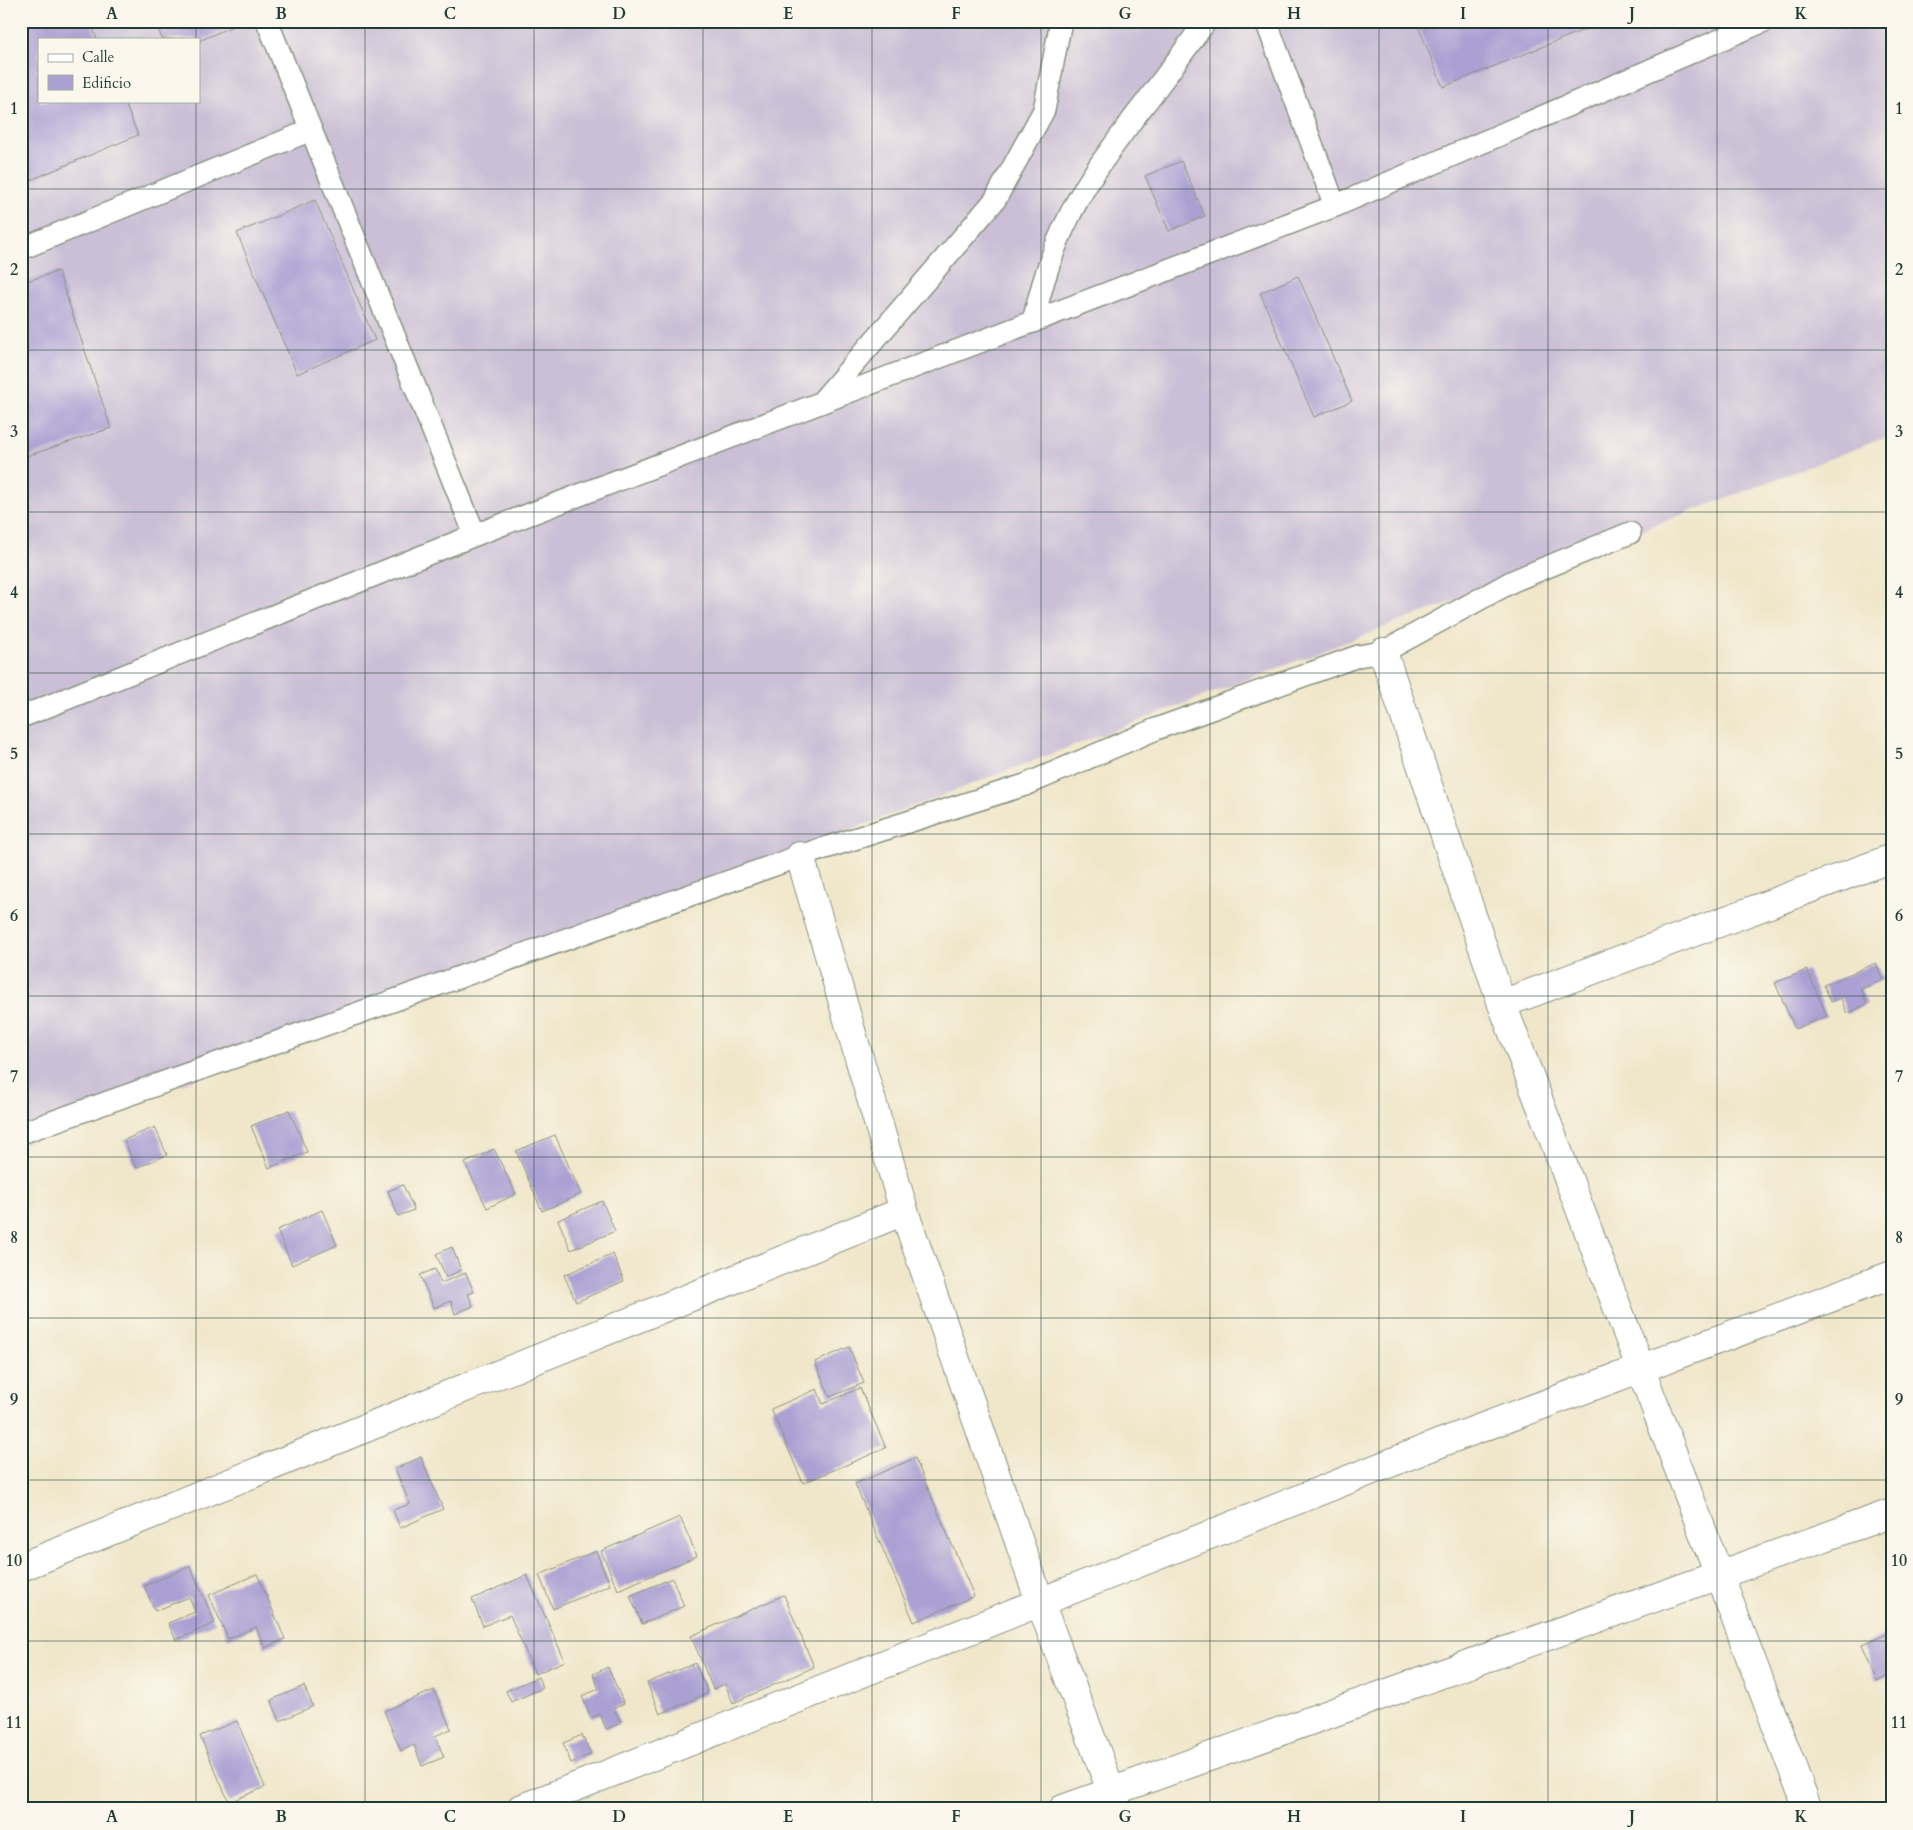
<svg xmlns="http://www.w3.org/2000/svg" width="1913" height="1830" font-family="Cardo,serif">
	<rect width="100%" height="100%" fill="#fbf7ec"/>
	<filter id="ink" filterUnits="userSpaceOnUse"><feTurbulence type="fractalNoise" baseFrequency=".02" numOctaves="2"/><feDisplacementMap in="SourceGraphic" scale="10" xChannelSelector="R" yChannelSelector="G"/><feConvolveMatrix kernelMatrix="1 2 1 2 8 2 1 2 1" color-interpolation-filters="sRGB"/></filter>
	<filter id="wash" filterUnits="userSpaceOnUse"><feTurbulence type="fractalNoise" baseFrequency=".0096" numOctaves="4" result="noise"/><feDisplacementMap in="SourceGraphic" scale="20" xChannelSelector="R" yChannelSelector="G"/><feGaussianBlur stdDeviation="1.12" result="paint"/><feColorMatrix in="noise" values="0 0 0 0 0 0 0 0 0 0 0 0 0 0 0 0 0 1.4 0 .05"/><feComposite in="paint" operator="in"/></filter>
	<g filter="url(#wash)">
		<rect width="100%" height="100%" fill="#f0e7cb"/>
		<path fill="#cabfd6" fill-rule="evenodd" d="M 21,21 L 1892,21 L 1892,435 L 21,1145 ZM 39,39 L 199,39 L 199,101 L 39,101 Z"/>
		<g id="blocks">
			<g fill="#aba0d3">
				<polygon points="21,21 90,21 97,39 39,39 39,101 124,101 138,135 21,184"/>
				<polygon points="155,21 244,21 199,41 199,39 162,39"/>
				<polygon points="1416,21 1600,21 1601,23 1443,87"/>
				<polygon points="1181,161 1205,216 1169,231 1145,176"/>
				<polygon points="315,200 375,340 297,374 237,233"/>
				<polygon points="58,271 111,428 21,458 21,283"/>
				<polygon points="1298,276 1352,401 1314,417 1260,293"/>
				<polygon points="1876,963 1883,980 1861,989 1867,1004 1847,1014 1841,998 1831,1002 1824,985"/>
				<polygon points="1807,970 1827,1016 1795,1029 1775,983"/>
				<polygon points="289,1110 307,1152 269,1168 251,1126"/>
				<polygon points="155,1127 167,1155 136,1168 124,1140"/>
				<polygon points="555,1135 581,1194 542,1211 516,1151"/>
				<polygon points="494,1149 516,1194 487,1208 465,1163"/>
				<polygon points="403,1185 414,1210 398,1216 388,1191"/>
				<polygon points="602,1201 615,1231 571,1250 558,1220"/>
				<polygon points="322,1210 337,1245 292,1265 277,1230"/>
				<polygon points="452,1247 461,1270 446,1277 436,1254"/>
				<polygon points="613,1254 624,1281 576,1302 564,1275"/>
				<polygon points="435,1269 441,1283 466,1273 474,1292 468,1294 473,1306 455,1314 451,1301 434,1308 420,1275"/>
				<polygon points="849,1347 864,1383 830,1397 815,1362"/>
				<polygon points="860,1388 886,1448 803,1483 771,1409 817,1389 823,1404"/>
				<polygon points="421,1457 443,1509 400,1528 393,1510 410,1504 395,1469"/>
				<polygon points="915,1458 974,1596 914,1622 855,1484"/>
				<polygon points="680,1517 697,1556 618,1590 601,1551"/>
				<polygon points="596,1551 610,1585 553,1609 539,1575"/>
				<polygon points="190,1566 215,1623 176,1640 168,1623 195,1612 189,1597 155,1611 144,1586"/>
				<polygon points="257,1574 285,1639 265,1648 256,1627 228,1639 209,1595"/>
				<polygon points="527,1575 565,1661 535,1674 510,1615 483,1626 472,1599"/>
				<polygon points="672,1578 684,1606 642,1624 630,1596"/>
				<polygon points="784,1595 814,1667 733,1703 725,1684 713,1689 691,1636"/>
				<polygon points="1887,1634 1892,1644 1892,1675 1877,1681 1862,1645"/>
				<polygon points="695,1663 708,1693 660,1714 647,1683"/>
				<polygon points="608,1667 624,1704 614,1708 621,1723 606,1729 600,1714 591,1718 582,1696 599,1689 593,1674"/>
				<polygon points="538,1677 543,1688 511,1702 506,1691"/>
				<polygon points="304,1686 313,1706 280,1721 271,1700"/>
				<polygon points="434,1690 451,1729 435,1736 444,1757 422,1766 414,1745 401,1751 384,1711"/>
				<polygon points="237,1721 265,1787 229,1802 200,1736"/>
				<polygon points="582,1735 591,1754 571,1763 563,1743"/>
			</g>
		</g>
	</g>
	<g filter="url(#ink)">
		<use href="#blocks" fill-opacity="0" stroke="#889280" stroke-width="1"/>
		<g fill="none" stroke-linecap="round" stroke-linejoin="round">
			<defs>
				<g id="lane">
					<polyline points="267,21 475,535"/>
					<polyline points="1266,21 1335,206"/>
					<polyline points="21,249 311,130"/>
					<path d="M 1033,322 C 1041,287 1051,253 1067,221 C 1084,184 1109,152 1133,119 C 1158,87 1182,54 1206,21"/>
					<polyline points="822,401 995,200 1044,110 1061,21"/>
					<polyline points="21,717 475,535 1335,206 1764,21"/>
					<polyline points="21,1133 800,856 1025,785 1156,729 1358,656 1383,652 1513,581 1630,533"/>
				</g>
				<g id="street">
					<polyline points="1383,652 1502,1004 1808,1809"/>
					<polyline points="800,856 904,1211 1040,1602 1118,1809"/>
					<polyline points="1502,1004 1892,858"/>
					<polyline points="21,1567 904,1211"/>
					<polyline points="520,1809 1443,1442 1892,1275"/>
					<polyline points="1063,1809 1892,1513"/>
				</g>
			</defs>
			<use href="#lane" stroke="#889280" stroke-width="24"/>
			<use href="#street" stroke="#889280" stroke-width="30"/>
			<use href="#lane" stroke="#fff" stroke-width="21"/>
			<use href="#street" stroke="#fff" stroke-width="28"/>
		</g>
	</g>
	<path fill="none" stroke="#1f3d34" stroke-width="1" stroke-opacity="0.55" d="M 196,21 L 196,39M 365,21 L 365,1809M 534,21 L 534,1809M 703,21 L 703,1809M 872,21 L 872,1809M 1041,21 L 1041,1809M 1210,21 L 1210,1809M 1379,21 L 1379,1809M 1548,21 L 1548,1809M 1717,21 L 1717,1809M 196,101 L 196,1809M 21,189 L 1892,189M 21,350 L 1892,350M 21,512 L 1892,512M 21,673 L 1892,673M 21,834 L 1892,834M 21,996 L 1892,996M 21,1157 L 1892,1157M 21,1318 L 1892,1318M 21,1480 L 1892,1480M 21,1641 L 1892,1641"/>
	<rect width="1913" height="1830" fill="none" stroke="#fbf7ec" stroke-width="55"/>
	<rect x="38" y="38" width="162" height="65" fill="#fbf7ec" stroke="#a3ada2"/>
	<rect x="48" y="54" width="25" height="8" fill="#ffffff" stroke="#a3ada2"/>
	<text x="82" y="62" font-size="15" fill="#1f3d34">Calle</text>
	<rect x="48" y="75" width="25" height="15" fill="#aba0d3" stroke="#a3ada2"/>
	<text x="82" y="88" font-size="15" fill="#1f3d34">Edificio</text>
	<rect x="28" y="28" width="1858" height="1774" fill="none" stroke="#1f3d34" stroke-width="2"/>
	<g font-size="16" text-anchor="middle" font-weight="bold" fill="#1f3d34">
		<text x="112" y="19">A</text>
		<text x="281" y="19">B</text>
		<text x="450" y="19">C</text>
		<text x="619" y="19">D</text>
		<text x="788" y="19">E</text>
		<text x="956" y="19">F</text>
		<text x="1125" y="19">G</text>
		<text x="1294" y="19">H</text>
		<text x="1463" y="19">I</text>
		<text x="1632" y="19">J</text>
		<text x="1801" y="19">K</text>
		<text x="14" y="114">1</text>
		<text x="1899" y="114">1</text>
		<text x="14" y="275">2</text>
		<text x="1899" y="275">2</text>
		<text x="14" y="437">3</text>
		<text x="1899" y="437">3</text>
		<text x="14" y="598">4</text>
		<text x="1899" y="598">4</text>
		<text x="14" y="759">5</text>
		<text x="1899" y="759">5</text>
		<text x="14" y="921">6</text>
		<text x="1899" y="921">6</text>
		<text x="14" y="1082">7</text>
		<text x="1899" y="1082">7</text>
		<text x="14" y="1243">8</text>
		<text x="1899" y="1243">8</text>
		<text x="14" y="1405">9</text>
		<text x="1899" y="1405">9</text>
		<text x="14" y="1566">10</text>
		<text x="1899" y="1566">10</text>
		<text x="14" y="1728">11</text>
		<text x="1899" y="1728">11</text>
		<text x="112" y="1822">A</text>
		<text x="281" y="1822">B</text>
		<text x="450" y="1822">C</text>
		<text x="619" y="1822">D</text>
		<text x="788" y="1822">E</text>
		<text x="956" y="1822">F</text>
		<text x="1125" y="1822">G</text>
		<text x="1294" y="1822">H</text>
		<text x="1463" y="1822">I</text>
		<text x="1632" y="1822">J</text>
		<text x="1801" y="1822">K</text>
	</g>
</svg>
